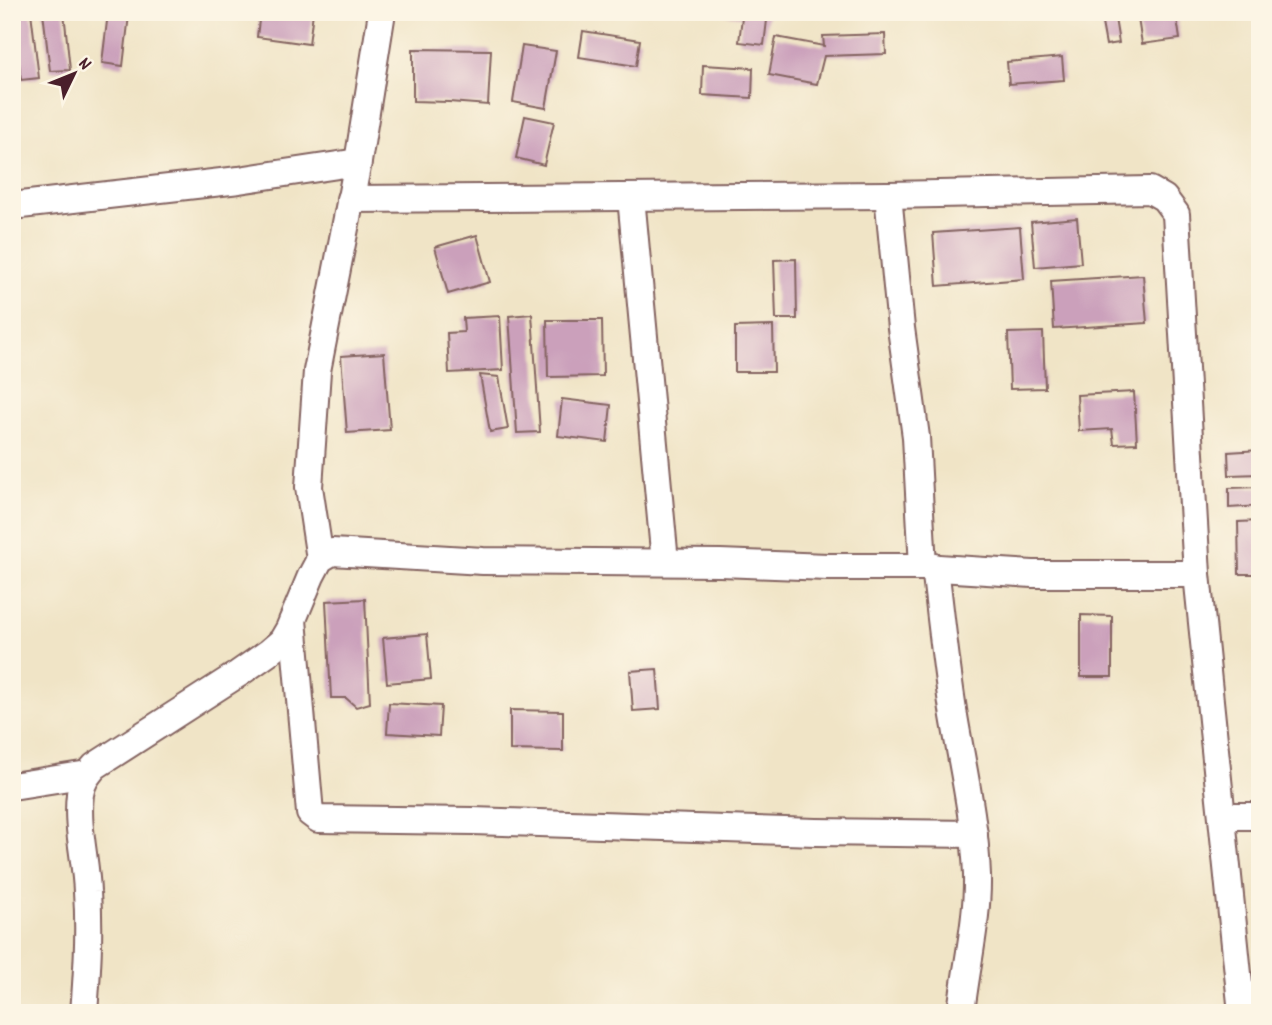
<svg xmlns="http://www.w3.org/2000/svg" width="1272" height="1025" font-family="Dekko,sans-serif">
	<rect width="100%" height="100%" fill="#fcf5e5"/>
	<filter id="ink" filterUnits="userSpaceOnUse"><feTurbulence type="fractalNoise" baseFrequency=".0143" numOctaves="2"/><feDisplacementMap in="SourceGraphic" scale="14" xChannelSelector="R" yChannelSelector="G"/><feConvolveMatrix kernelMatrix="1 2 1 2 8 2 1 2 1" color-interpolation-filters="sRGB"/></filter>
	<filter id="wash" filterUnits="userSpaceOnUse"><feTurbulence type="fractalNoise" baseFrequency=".00686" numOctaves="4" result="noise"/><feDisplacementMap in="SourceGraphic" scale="28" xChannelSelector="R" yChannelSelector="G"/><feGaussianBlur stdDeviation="1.57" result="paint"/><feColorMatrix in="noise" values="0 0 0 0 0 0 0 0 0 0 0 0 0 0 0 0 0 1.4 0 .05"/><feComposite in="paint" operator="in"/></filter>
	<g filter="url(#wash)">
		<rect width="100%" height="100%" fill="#f0e4c6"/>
		<g id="blocks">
			<g fill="#cba0bb">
				<polygon points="13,12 31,12 39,78 21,80"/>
				<polygon points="43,12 64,12 70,70 50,71"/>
				<polygon points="260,12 313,12 309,44 257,37"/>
				<polygon points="726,12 768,12 764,45 739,42 742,17 726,15"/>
				<polygon points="1100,12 1114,12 1119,43 1106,45"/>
				<polygon points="1137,12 1176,12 1180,39 1142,44"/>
				<polygon points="108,13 129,15 123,66 102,63"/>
				<polygon points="583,31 640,40 636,66 579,57"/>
				<polygon points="885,34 886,54 824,56 817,84 769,75 776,37 824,46 823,36"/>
				<polygon points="522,46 556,51 546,108 513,102"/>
				<polygon points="413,49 491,50 488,105 449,102 413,101"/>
				<polygon points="1062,57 1064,80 1009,84 1007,62"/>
				<polygon points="703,65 753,68 752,98 702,95"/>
				<polygon points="525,116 554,122 544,165 516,158"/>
				<polygon points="1077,218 1081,263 1035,267 1031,222"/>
				<polygon points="1020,227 1024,279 937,286 933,233"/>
				<polygon points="477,235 490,282 448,294 435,247"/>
				<polygon points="796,259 797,319 776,319 774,260"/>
				<polygon points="1143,275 1147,323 1054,329 1051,281"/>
				<polygon points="532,314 540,432 517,433 509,316"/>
				<polygon points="500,316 503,370 449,373 447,333 464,332 463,318"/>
				<polygon points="547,320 602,320 603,376 548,377"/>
				<polygon points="773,326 774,372 735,372 735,327"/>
				<polygon points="1043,332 1045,388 1010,389 1008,333"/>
				<polygon points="384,353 390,430 347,433 341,356"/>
				<polygon points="480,375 499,377 508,429 490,432"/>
				<polygon points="1134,392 1137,443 1114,444 1112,429 1079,431 1077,395"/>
				<polygon points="562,399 611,405 607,442 558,436"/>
				<polygon points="1260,450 1260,474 1229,475 1228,452"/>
				<polygon points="1260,487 1260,506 1229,508 1229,488"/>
				<polygon points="1260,521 1260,574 1239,574 1238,522"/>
				<polygon points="365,599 370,703 356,707 346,698 331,698 326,601"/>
				<polygon points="1081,615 1112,616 1112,677 1081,677"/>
				<polygon points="427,634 431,679 387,683 383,638"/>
				<polygon points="657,669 660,709 633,711 630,671"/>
				<polygon points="389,703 441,706 439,736 387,733"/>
				<polygon points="510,710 563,711 563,751 510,750"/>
			</g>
		</g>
	</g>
	<g filter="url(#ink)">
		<use href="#blocks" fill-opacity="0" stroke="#846461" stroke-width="2"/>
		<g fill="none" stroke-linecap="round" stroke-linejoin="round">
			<defs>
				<g id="minor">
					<polyline points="888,195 901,328 916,437 923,567"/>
					<polyline points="631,197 665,562"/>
					<polyline points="350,199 888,195 1150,190 1164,198 1176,214 1197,574 1242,1013"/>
					<polyline points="12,206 239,180 358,162"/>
					<polyline points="320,559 309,487 317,371 358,162 382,12"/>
					<path d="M 935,567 C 941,617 946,667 954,716 C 963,769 975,821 977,875 C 978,921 966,967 961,1013"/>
					<polyline points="293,620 310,813 318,819 473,821 816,832 974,834"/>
					<polyline points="12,786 88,774"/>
					<polyline points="1222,816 1260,816"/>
					<path d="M 84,1013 C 87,973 90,933 87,892 C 86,860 76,827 80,794 C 82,782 87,775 95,766 L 238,674 L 268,653 L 282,641 L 289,629 L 311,576 L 320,559 L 332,552 L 483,561 L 720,563 L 828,567 L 923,567 L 1033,574 L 1197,574"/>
				</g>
			</defs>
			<use href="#minor" stroke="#846461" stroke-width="30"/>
			<use href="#minor" stroke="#fff" stroke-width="26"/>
		</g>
	</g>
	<rect width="1272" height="1025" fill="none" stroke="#fcf5e5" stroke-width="42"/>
	<g transform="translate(74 74) rotate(47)" stroke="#fcf5e5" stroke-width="5" paint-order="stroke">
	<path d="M0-5L12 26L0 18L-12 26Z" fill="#4a1f2b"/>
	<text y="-10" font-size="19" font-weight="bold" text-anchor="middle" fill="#4a1f2b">N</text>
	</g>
</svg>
